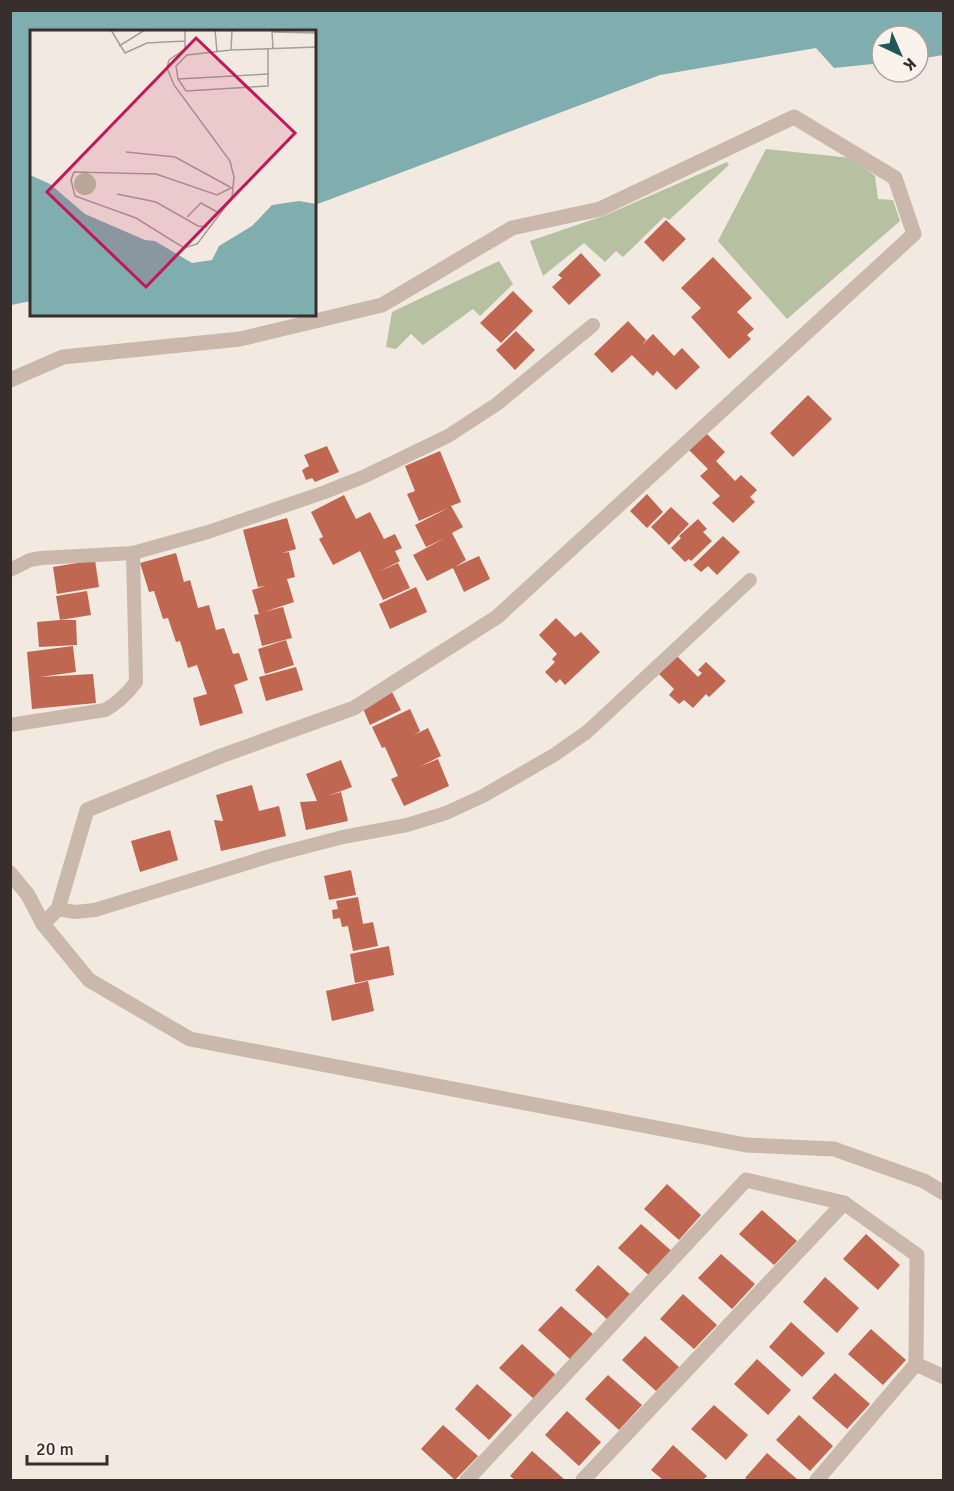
<svg xmlns="http://www.w3.org/2000/svg" width="954" height="1491" font-family="Signika,sans-serif">
	<rect width="100%" height="100%" fill="#f2e9e0"/>
	<g fill="#b7c0a0">
		<polygon points="766,149 851,158 875,176 878,199 893,200 900,221 787,319 718,241"/>
		<polygon points="727,162 729,165 669,220 664,217 623,257 616,251 605,262 584,243 543,276 530,241 606,215"/>
		<polygon points="499,261 513,284 480,316 473,309 423,345 411,334 396,349 386,347 392,312"/>
	</g>
	<polygon fill="#80adad" points="11,10 943,10 944,55 918,59 918,36 882,36 882,63 834,68 816,48 660,75 315,205 315,32 32,32 31,301 11,305"/>
	<g fill="#bf6751">
		<polygon points="666,220 686,239 663,262 644,242"/>
		<polygon points="581,253 601,275 569,305 552,287 562,278 558,275"/>
		<polygon points="713,257 752,298 737,312 754,329 747,335 751,339 729,359 691,317 701,308 681,288"/>
		<polygon points="513,291 533,311 501,343 480,323"/>
		<polygon points="628,321 646,340 642,345 653,334 674,356 682,348 700,367 676,390 657,371 653,376 632,355 612,373 594,354"/>
		<polygon points="516,331 535,350 515,370 496,350"/>
		<polygon points="808,395 832,419 793,457 770,433"/>
		<polygon points="706,433 725,452 716,461 735,481 741,475 757,490 750,497 755,502 733,523 712,503 720,496 700,476 708,469 689,450"/>
		<polygon points="327,446 339,472 315,482 312,478 306,480 302,470 309,466 304,455"/>
		<polygon points="440,451 461,502 451,506 463,527 452,533 466,560 455,567 479,556 490,579 464,592 453,568 427,581 413,555 445,538 426,547 415,525 448,508 419,521 407,494 415,491 405,466"/>
		<polygon points="647,494 663,512 647,528 630,511"/>
		<polygon points="344,495 356,519 370,512 384,539 395,534 402,548 395,551 400,561 378,572 398,563 410,588 383,600 360,551 333,565 319,539 323,537 311,512"/>
		<polygon points="671,507 689,524 669,545 651,527"/>
		<polygon points="287,518 296,549 282,553 289,552 295,577 287,579 294,602 264,612 283,607 292,638 262,646 254,615 259,614 252,590 265,586 258,587 243,530"/>
		<polygon points="698,519 707,529 703,532 712,541 691,561 689,559 685,562 671,548 681,538 679,536"/>
		<polygon points="723,536 740,552 717,575 708,566 701,572 693,565"/>
		<polygon points="176,553 184,582 190,580 198,608 209,605 216,630 224,628 233,654 239,653 248,680 234,685 243,713 200,726 193,698 207,694 197,665 188,668 180,641 176,642 168,618 163,619 154,591 149,592 140,563"/>
		<polygon points="95,560 99,587 57,594 53,567"/>
		<polygon points="416,587 427,612 390,629 379,604"/>
		<polygon points="87,591 91,615 60,620 56,596"/>
		<polygon points="556,618 575,637 581,632 600,652 565,685 560,679 556,683 545,672 555,662 552,659 557,654 539,635"/>
		<polygon points="60,620 76,620 77,645 39,647 37,622"/>
		<polygon points="286,640 294,665 265,674 258,649"/>
		<polygon points="73,646 76,672 40,677 93,674 96,703 32,709 27,652"/>
		<polygon points="677,656 698,677 702,673 698,670 706,662 726,681 709,697 706,694 693,708 684,700 679,704 669,695 674,689 656,671"/>
		<polygon points="296,667 303,690 266,701 259,677"/>
		<polygon points="391,690 401,710 370,725 361,704"/>
		<polygon points="410,709 420,731 414,735 428,728 441,756 419,767 438,759 449,786 404,806 391,779 398,776 385,747 382,748 372,727"/>
		<polygon points="341,760 352,787 328,796 341,792 348,821 306,830 300,802 317,801 306,774"/>
		<polygon points="252,785 259,811 279,806 286,836 221,851 214,820 223,821 216,795"/>
		<polygon points="170,830 178,860 140,872 131,841"/>
		<polygon points="351,870 356,895 329,900 324,876"/>
		<polygon points="358,897 363,924 373,922 378,946 353,951 348,926 342,927 340,918 333,919 332,910 338,909 336,901"/>
		<polygon points="389,946 394,975 355,983 350,954"/>
		<polygon points="368,981 374,1011 332,1021 326,991"/>
		<polygon points="667,1184 701,1215 679,1240 644,1209"/>
		<polygon points="762,1210 797,1241 774,1265 739,1234"/>
		<polygon points="641,1224 675,1254 653,1279 618,1248"/>
		<polygon points="866,1234 900,1265 878,1290 843,1259"/>
		<polygon points="721,1254 755,1284 732,1309 698,1278"/>
		<polygon points="598,1265 632,1296 609,1321 575,1290"/>
		<polygon points="825,1277 859,1308 837,1333 803,1302"/>
		<polygon points="683,1294 717,1325 694,1349 660,1319"/>
		<polygon points="561,1306 595,1336 572,1361 538,1330"/>
		<polygon points="791,1322 825,1353 802,1377 769,1347"/>
		<polygon points="871,1329 906,1360 883,1385 848,1354"/>
		<polygon points="645,1336 679,1367 656,1391 622,1360"/>
		<polygon points="522,1344 556,1375 534,1399 499,1368"/>
		<polygon points="757,1359 791,1390 768,1415 734,1384"/>
		<polygon points="835,1373 870,1404 847,1429 812,1398"/>
		<polygon points="608,1375 642,1405 619,1430 585,1399"/>
		<polygon points="477,1384 512,1415 489,1440 455,1409"/>
		<polygon points="714,1405 748,1435 726,1460 691,1429"/>
		<polygon points="567,1411 601,1442 579,1466 545,1435"/>
		<polygon points="799,1415 833,1446 810,1471 776,1440"/>
		<polygon points="443,1425 478,1456 455,1480 421,1449"/>
		<polygon points="673,1445 707,1476 703,1480 663,1480 651,1470"/>
		<polygon points="532,1451 565,1480 515,1480 510,1476"/>
		<polygon points="767,1453 798,1480 748,1480 745,1478"/>
	</g>
	<g fill="none" stroke-linecap="round" stroke-linejoin="round">
		<g stroke="#cab8ac" stroke-width="14">
			<polyline points="10,570 30,560 41,558 133,553 208,532 325,492 363,477 448,436 497,404 593,325"/>
			<path d="M 10,725 L 105,710 C 118,703 127,694 136,682 L 133,553"/>
			<polyline points="58,909 75,912 95,910 270,856 343,837 407,825 446,813 483,796 554,755 587,732 750,580"/>
		</g>
		<g stroke="#cab8ac" stroke-width="15">
			<polyline points="10,380 63,357 240,339 382,305 512,228 600,209 794,117 895,178 914,234 497,617 354,708 221,756 87,810 58,909 43,924"/>
			<polyline points="10,873 28,895 43,924 89,980 190,1039 746,1145 834,1149 924,1181 944,1193"/>
			<polyline points="916,1364 944,1377"/>
			<polyline points="467,1480 746,1180 844,1203 917,1255 916,1364 817,1480"/>
			<polyline points="583,1480 844,1203"/>
		</g>
	</g>
	<g transform="translate(30 30)">
		<rect width="286" height="286" fill="#f2e9e0"/>
		<path d="M44 154a11 11 0 1 1 22 0a11 11 0 1 1-22 0Z" fill="#b7c0a0"/>
		<path d="M 0,145 L 20,154 L 55,184 L 115,210 L 125,211 L 162,233 L 182,230 L 189,216 L 222,196 L 242,175 L 269,171 L 286,174 L 286,286 L 0,286 Z" fill="#80adad"/>
		<path fill="none" stroke="#a89e98" stroke-width="1.5" d="M 81,0 L 95,23 L 117,13 L 155,11M 155,0 L 155,19 L 139,30 L 137,38 L 144,55 L 200,131 L 204,147 L 202,167 L 199,172 L 167,214 L 154,218 L 106,188 L 45,166 L 41,150 L 44,142 L 126,144 L 187,165 L 203,157M 185,0 L 187,22M 242,1 L 243,19M 243,2 L 287,3M 89,16 L 115,0M 238,19 L 238,56 L 156,61 L 148,49 L 146,36 L 157,25 L 201,20 L 287,17M 201,20 L 202,0M 148,49 L 239,44M 96,122 L 145,127 L 200,157M 87,164 L 126,172 L 168,196 L 177,197M 157,187 L 171,173 L 189,183"/>
		<path fill="#c2185b" fill-opacity="0.15" stroke="#c2185b" stroke-width="3" d="M 166,8 L 265,103 L 116,257 L 17,162 Z"/>
		<rect width="286" height="286" fill="none" stroke="#382e2b" stroke-width="3"/>
	</g>
	<rect width="954" height="1491" fill="none" stroke="#382e2b" stroke-width="24"/>
	<g transform="translate(900 54) rotate(136)"><circle r="28" fill="#f9f3ec" stroke="#aca49f" stroke-width="1.5"/>
	<path d="M0-4.5L10 22L0 15L-10 22Z" fill="#225657"/>
	<text y="-9" font-size="16" font-weight="bold" text-anchor="middle" fill="#382e2b">K</text>
	</g>
	<path d="M27 1455v9h80v-9" fill="none" stroke="#382e2b" stroke-width="3"/>
	<text x="36" y="1455" font-size="18" fill="#382e2b" stroke="#f9f3ec" stroke-width="4.5" paint-order="stroke">20 m</text>
</svg>
